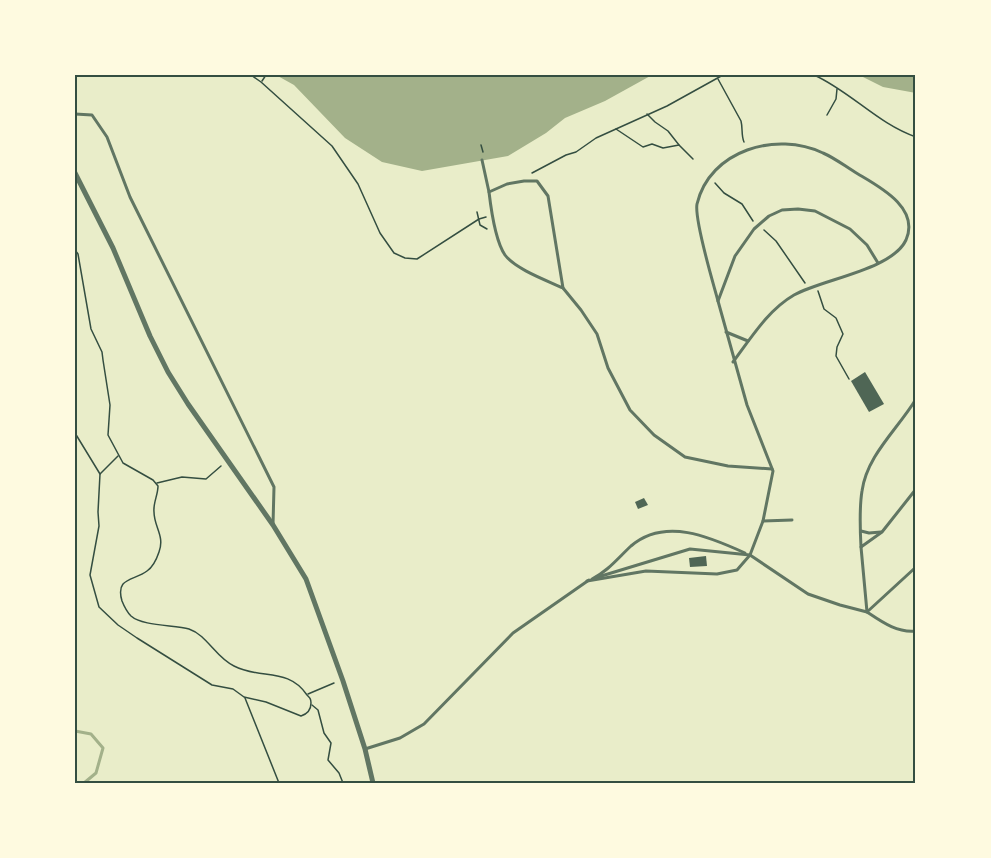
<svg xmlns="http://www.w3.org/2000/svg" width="991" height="858" font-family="'PT Sans Narrow',sans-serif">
	<rect width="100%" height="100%" fill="#e9edc9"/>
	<g fill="#a3b18a">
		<polygon points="276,75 652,75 605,101 565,118 546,133 508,156 422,171 382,162 345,138 294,85"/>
		<polygon points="859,75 916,75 916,93 883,87"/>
	</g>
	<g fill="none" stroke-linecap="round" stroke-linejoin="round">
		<polyline stroke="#a3b18a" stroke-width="3" points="75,731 91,734 103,748 96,773 84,783"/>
	</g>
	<g fill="#4f6655">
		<polygon points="865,372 884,404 869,412 851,381"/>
		<polygon points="644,498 648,505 638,509 635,502"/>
		<polygon points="706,556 707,566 690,567 689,558"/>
	</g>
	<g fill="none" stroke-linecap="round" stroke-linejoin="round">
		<g stroke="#344e41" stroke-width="1.5">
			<polyline points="251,75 261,82 332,146 358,184 380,233 394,253 405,258 417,259 479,219 486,217"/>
			<path d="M 814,75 C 850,91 878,124 916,137"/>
			<path d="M 718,79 L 741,121 C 743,129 741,135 744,142"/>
			<polyline points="262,81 266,75"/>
			<polyline points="647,114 655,122 668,131 679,145 693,159"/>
			<polyline points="827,115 836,99 837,89"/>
			<polyline points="616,129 643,147 652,144 663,148 679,145"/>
			<polyline points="481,145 483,152"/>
			<polyline points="532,173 566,155 576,152 596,138 667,106 723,75"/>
			<polyline points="715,183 724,193 742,204 753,221"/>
			<polyline points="477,212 480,225 487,229"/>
			<polyline points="764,230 776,241 805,283"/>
			<path d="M 75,250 L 78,254 L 91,329 L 102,352 L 103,360 L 110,405 L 108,435 L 123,463 L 153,480 L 158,486 C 158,495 153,503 154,512 C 154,527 165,536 159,552 C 157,558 153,567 147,571 C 134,581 115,577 122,601 C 124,606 127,612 131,616 C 142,626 174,625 189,629 C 207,635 216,658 234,666 C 261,680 288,667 307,695 C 310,698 311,699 311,703 C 311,710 307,714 301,716 L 266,702 L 244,697 L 233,689 L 212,685 L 137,638 L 118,625 L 99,607 L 90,575 L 99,526 L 98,512 L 100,474 L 75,433"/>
			<polyline points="818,291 824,309 836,318 843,334 837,347 836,356 849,379"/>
			<polyline points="100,474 118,456"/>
			<polyline points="157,483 182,477 206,479 221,466"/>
			<polyline points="308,694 334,683"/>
			<polyline points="245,698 279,783"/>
			<polyline points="312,705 318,710 324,733 331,743 328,760 339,773 343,783"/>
		</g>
		<g stroke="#617663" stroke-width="3">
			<polyline points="75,114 92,115 107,137 130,197 274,487 273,525"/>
			<polyline points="482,160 489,192"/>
			<path d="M 524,181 L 537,181 L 548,196 L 563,288 C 548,281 515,269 505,255 C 496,242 491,209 489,192 L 507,184 Z"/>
			<polyline points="563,288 581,310 597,334 608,368 630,410 654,435 685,457 728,466 772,469"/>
			<path d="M 718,301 C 713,282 694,220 697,204 C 710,150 776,131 823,153 C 835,158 846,167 858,174 C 880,187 920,208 906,240 C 892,270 823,279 794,295 C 768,310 751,338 733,362"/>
			<polyline points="726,332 748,341"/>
			<path d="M 916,399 C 898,429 867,455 862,491 C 859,509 860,528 861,547 L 882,532 L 916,489"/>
			<polyline points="763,521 792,520"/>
			<polyline points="861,531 869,533 881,532"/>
			<path d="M 916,567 L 867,612 C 882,622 897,633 916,631"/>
			<polyline points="598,577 690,549 750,555 808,594 840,605 867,612 861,547"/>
			<path d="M 592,579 C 608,571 618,558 631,546 C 665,517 710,537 745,553"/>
			<polyline points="587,581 646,571 717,574 737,570 750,555 763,521 773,471 747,405 718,301 735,256 754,229 769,216 782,210 798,209 815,211 850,229 867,245 878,263"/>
			<polyline points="365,749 400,738 424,724 513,633 589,580"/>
		</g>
		<polyline stroke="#617663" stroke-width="5" points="75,173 113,248 150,336 168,372 188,404 273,525 306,579 343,681 365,749 373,783"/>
	</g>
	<rect width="991" height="858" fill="none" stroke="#fefae0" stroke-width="153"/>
	<rect x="76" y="76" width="838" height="706" fill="none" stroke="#344e41" stroke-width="2"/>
</svg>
